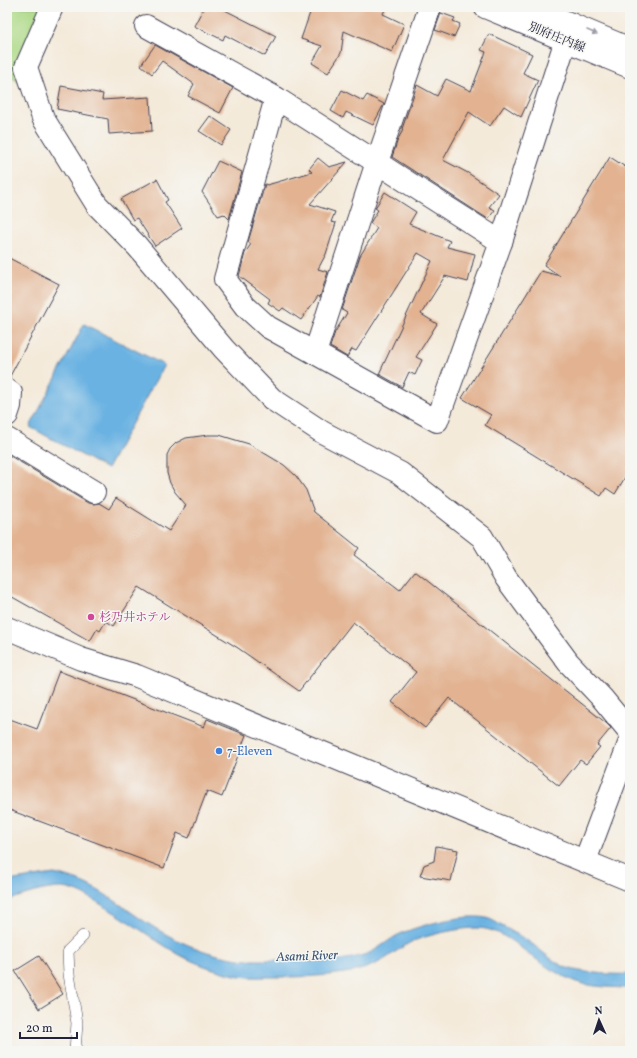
<svg xmlns="http://www.w3.org/2000/svg" width="637" height="1058" font-family="Vollkorn,'Noto Serif JP',serif">
	<rect width="100%" height="100%" fill="#f6f6f2"/>
	<filter id="ink" filterUnits="userSpaceOnUse"><feTurbulence type="fractalNoise" baseFrequency=".025" numOctaves="2"/><feDisplacementMap in="SourceGraphic" scale="8" xChannelSelector="R" yChannelSelector="G"/><feConvolveMatrix kernelMatrix="1 2 1 2 8 2 1 2 1" color-interpolation-filters="sRGB"/></filter>
	<filter id="wash" filterUnits="userSpaceOnUse"><feTurbulence type="fractalNoise" baseFrequency=".012" numOctaves="4" result="noise"/><feDisplacementMap in="SourceGraphic" scale="16" xChannelSelector="R" yChannelSelector="G"/><feGaussianBlur stdDeviation="0.9" result="paint"/><feColorMatrix in="noise" values="0 0 0 0 0 0 0 0 0 0 0 0 0 0 0 0 0 1.4 0 .05"/><feComposite in="paint" operator="in"/></filter>
	<g filter="url(#wash)">
		<rect width="100%" height="100%" fill="#f4eada"/>
		<polygon fill="#acd985" stroke="#677e60" points="7,7 43,7 20,83 7,72"/>
		<g fill="#6bb2e2" stroke="#466a8e">
			<polygon points="84,324 164,365 107,469 30,427"/>
			<path d="M 54,874 C 92,881 114,901 144,921 C 176,942 210,957 249,960 C 260,960 271,960 283,960 C 308,961 336,963 360,956 C 374,953 384,943 396,936 C 415,926 464,913 486,918 C 491,919 496,922 500,925 C 512,931 524,938 535,946 C 545,954 554,962 565,967 C 578,973 615,975 630,974 L 630,987 L 625,988 C 606,987 586,987 569,979 C 556,973 543,965 532,956 C 515,944 499,928 476,928 C 459,928 427,935 411,942 C 398,949 387,959 374,965 C 347,977 301,977 271,977 C 258,977 244,978 231,974 C 214,970 194,963 178,954 C 152,939 128,920 102,905 C 90,898 77,889 62,888 C 44,888 24,895 7,901 L 7,881 Z"/>
		</g>
		<g id="blocks">
			<g fill="#e2b291">
				<polygon points="204,7 219,7 276,36 265,56 225,35 223,40 194,26"/>
				<polygon points="312,7 386,7 383,14 404,24 392,52 344,31 341,53 328,73 312,63 322,46 301,39"/>
				<polygon points="441,13 455,18 453,21 460,24 454,37 435,30"/>
				<polygon points="489,34 532,54 523,73 538,80 521,117 504,106 490,126 469,112 443,160 468,173 499,194 489,207 495,210 488,219 392,157 398,139 403,130 402,129 417,85 437,96 446,79 471,91 486,52 481,50"/>
				<polygon points="155,45 233,88 220,113 188,96 194,84 162,61 152,74 141,65"/>
				<polygon points="61,86 103,94 102,100 150,97 152,131 109,134 108,119 57,109"/>
				<polygon points="342,90 363,101 367,95 384,104 373,125 346,112 343,118 331,111"/>
				<polygon points="210,116 231,130 221,145 199,131"/>
				<polygon points="610,157 630,170 630,469 615,494 606,488 601,496 485,425 491,415 462,398 541,271 560,276 544,265"/>
				<polygon points="318,158 329,167 347,162 310,204 335,212 331,222 336,223 326,254 318,269 328,272 320,297 318,296 301,320 283,308 280,311 268,303 270,299 239,276 245,253 251,244 248,242 265,184 267,185 312,172 309,169"/>
				<polygon points="218,161 242,172 229,219 224,214 218,216 202,192"/>
				<polygon points="157,179 168,200 165,202 182,228 155,246 137,218 133,220 121,199"/>
				<polygon points="385,192 416,212 409,224 450,241 447,247 475,254 468,282 445,276 421,314 437,324 416,357 422,360 415,375 409,372 402,387 379,374 432,261 418,253 356,351 352,349 347,357 330,347 335,332 347,313 342,310 360,256 377,228 370,223 378,210 375,208"/>
				<polygon points="7,257 59,284 9,378 7,378"/>
				<polygon points="208,435 219,435 249,444 284,465 296,476 306,490 314,512 359,548 354,555 400,590 415,571 606,723 611,728 597,745 600,747 586,764 580,760 559,786 449,698 425,728 392,702 416,672 353,622 299,691 238,648 139,587 114,626 106,621 100,631 97,629 90,641 7,594 7,454 88,503 93,504 99,503 109,509 116,498 169,531 186,505 175,492 170,483 167,473 167,455 170,449 176,443 186,438"/>
				<polygon points="59,671 204,727 207,719 246,735 222,797 207,791 189,838 177,833 164,868 7,809 7,718 37,729"/>
				<polygon points="436,846 458,850 451,881 420,876 424,865 434,861"/>
				<polygon points="39,956 63,994 39,1009 15,971"/>
			</g>
		</g>
	</g>
	<g filter="url(#ink)">
		<use href="#blocks" fill-opacity="0" stroke="#424053" stroke-width="1"/>
		<g fill="none" stroke-linecap="round" stroke-linejoin="round">
			<defs>
				<polyline id="service" points="75,1051 77,1023 69,974 68,951 83,936"/>
				<g id="minor">
					<polyline points="52,7 26,67 43,118 97,205 137,246 224,349 272,399 322,432 400,473 482,537 506,578 568,662 602,698 630,732"/>
					<polyline points="146,26 276,98 501,242"/>
					<polyline points="276,98 225,279 245,306 268,327 437,421 501,242 571,24"/>
					<polyline points="315,353 377,162 430,7"/>
					<polyline points="7,390 11,393 10,406 7,415"/>
					<polyline points="7,439 94,492"/>
					<polyline points="585,861 630,741"/>
				</g>
				<polyline id="tertiary" points="7,628 81,659 137,676 630,880"/>
				<g id="primary">
					<polyline points="485,7 630,67"/>
					<polyline points="530,7 630,49"/>
				</g>
			</defs>
			<use href="#service" stroke="#424053" stroke-width="12"/>
			<use href="#minor" stroke="#424053" stroke-width="24"/>
			<use href="#tertiary" stroke="#424053" stroke-width="24"/>
			<use href="#primary" stroke="#424053" stroke-width="24"/>
			<use href="#service" stroke="#fff" stroke-width="11"/>
			<use href="#minor" stroke="#fff" stroke-width="22"/>
			<use href="#tertiary" stroke="#fff" stroke-width="22"/>
			<use href="#primary" stroke="#fff" stroke-width="22"/>
		</g>
		<defs><path id="oneway-solid" d="M-6-.8H1V-3.2L6.5 0L1 3.2V.8H-6Z"/></defs>
		<use fill="#9c9ca7" href="#oneway-solid" transform="translate(592 32) rotate(23)"/>
	</g>
	<circle fill="#d1479c" stroke="#f6f6f2" stroke-width="1.5" cx="91" cy="617" r="4"/>
	<circle fill="#3f7fe0" stroke="#f6f6f2" stroke-width="1.5" cx="219" cy="751" r="4"/>
	<g text-anchor="middle" stroke-width="3" stroke-linejoin="round" paint-order="stroke">
		<g font-size="12" fill="#22223b" stroke="#f6f6f2">
			<text transform="translate(557 37) rotate(22)" y="4">別府庄内線</text>
		</g>
		<g font-size="12" fill="#b23c85" stroke="#f6f6f2" text-anchor="start">
			<text x="99" y="621">杉乃井ホテル</text>
		</g>
		<g font-size="12" fill="#366cbe" stroke="#f6f6f2" text-anchor="start">
			<text x="227" y="755">7-Eleven</text>
		</g>
		<g font-size="13" font-style="italic" fill="#3c5475" stroke="#f6f6f2">
			<text transform="translate(307 955) rotate(-2)" y="5">Asami River</text>
		</g>
	</g>
	<rect width="637" height="1058" fill="none" stroke="#f6f6f2" stroke-width="24"/>
	<g transform="translate(599 1020) rotate(357)" stroke="#f6f6f2" stroke-width="3" paint-order="stroke">
	<path d="M0-3L7 15L0 10L-7 15Z" fill="#22223b"/>
	<text y="-6" font-size="11" font-weight="bold" text-anchor="middle" fill="#22223b">N</text>
	</g>
	<path d="M20 1032v6h57v-6" fill="none" stroke="#22223b" stroke-width="2"/>
	<text x="26" y="1032" font-size="12" fill="#22223b" stroke="#f6f6f2" stroke-width="3" paint-order="stroke">20 m</text>
</svg>
